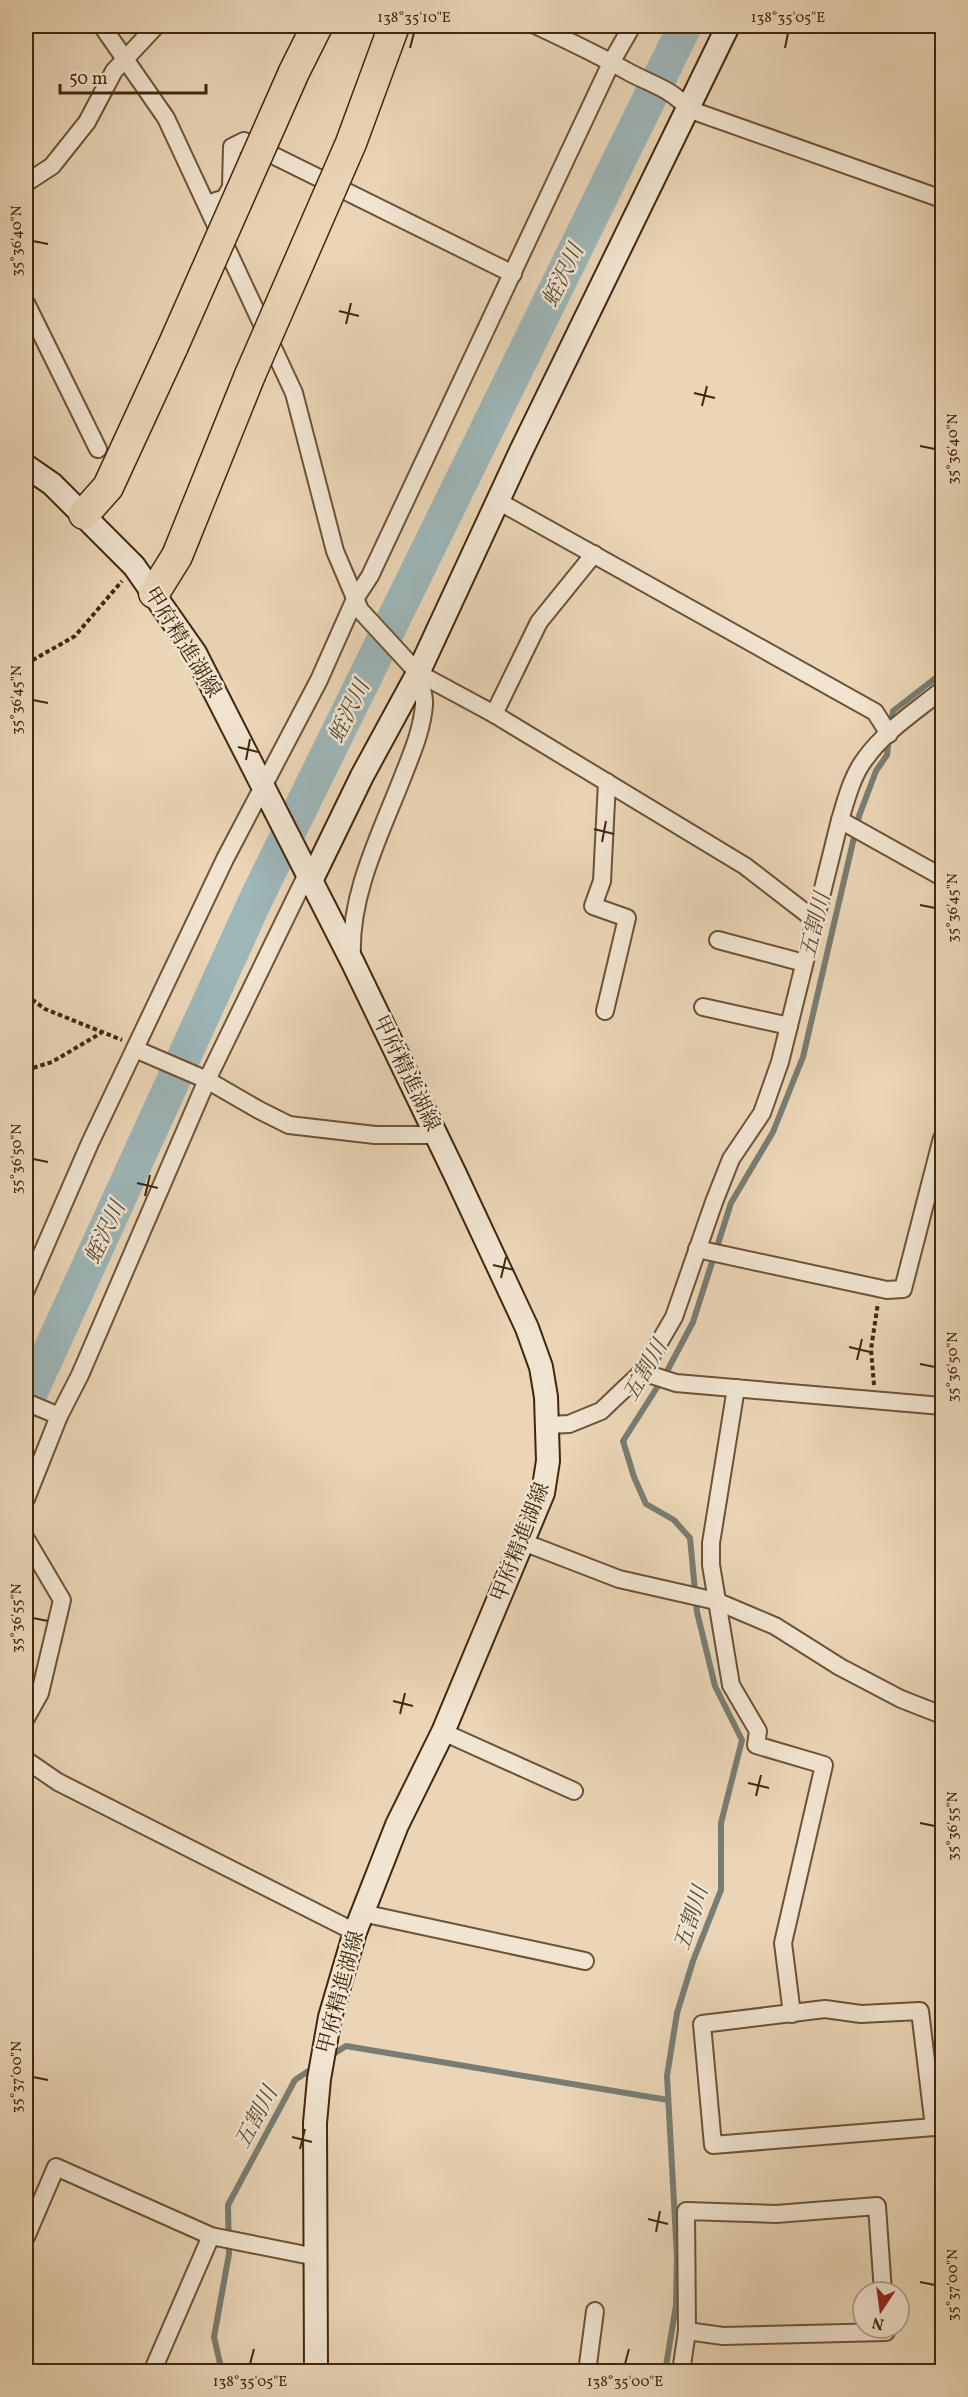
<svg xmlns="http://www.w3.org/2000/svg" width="968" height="2397" font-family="Vollkorn,'Noto Serif JP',serif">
	<rect width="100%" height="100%" fill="#ead5b6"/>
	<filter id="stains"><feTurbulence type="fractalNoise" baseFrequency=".00333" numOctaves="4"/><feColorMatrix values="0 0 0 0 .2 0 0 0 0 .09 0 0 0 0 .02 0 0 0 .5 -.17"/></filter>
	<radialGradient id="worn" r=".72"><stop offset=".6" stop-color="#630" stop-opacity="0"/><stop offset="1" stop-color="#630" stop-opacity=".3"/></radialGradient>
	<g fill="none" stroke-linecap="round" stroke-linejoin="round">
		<g stroke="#787d73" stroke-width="6">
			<polyline points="891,725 893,711 942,673"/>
			<polyline points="329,2057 346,2046 668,2100"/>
			<polyline points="222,2372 214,2337 229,2254 228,2205 295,2080 316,2066"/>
			<polyline points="665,2372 676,2305 677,2257 667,2076 677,2013 693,1961 721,1890 721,1823 742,1740 715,1686 697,1612 690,1538 674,1520 646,1504 634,1477 623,1441 665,1375 693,1322 731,1203 773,1132 803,1057 859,816 876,771 887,755 889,738"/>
		</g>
		<polyline stroke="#9db6b8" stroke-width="34" points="26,1403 257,897 685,26"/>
		<defs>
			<g id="street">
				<polyline points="102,26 166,118 294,393 335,551 360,610 418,673 494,714 745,866 815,920"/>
				<path d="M 537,26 C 567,40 596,54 625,70 C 647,83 672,88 688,109 L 942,199"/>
				<polyline points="26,183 52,166 87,122 114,71 156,26"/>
				<polyline points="207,204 225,198 231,187 232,147 244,141 513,274"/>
				<polyline points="26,303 98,449"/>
				<polyline points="498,501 875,712 889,734"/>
				<polyline points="494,714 539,622 594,554"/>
				<polyline points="840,820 942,877"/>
				<polyline points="718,940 804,963"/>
				<path d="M 352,957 C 349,894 381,833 403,776 C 412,753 422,730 424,705 C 425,695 420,683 418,673"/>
				<polyline points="703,1007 789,1026"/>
				<polyline points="605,1011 627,918 593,906 602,881 607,782"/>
				<polyline points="135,1049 207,1080 259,1110 289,1125 375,1135 436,1135"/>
				<polyline points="697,1249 887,1290 903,1289 942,1138"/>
				<polyline points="26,1290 90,1143 225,859 319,680 355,599 370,576 612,61 632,26"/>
				<polyline points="642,1372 676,1383 942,1406"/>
				<polyline points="736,1388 711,1543 711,1565 731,1685 758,1731 756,1745 824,1765 783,1943 792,2014"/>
				<polyline points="26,1402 59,1416"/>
				<path d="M 548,1425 L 569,1424 L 601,1411 L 642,1372 L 674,1317 L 714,1202 L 731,1159 L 762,1113 L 780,1062 L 840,820 C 846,800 852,776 865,759 C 885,731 916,711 942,690"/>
				<polyline points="26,1499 59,1416 80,1375 207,1080 307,874"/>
				<polyline points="26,1539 62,1600 40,1693 26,1718"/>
				<polyline points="523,1542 619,1579 716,1601 775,1626 840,1667 901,1699 942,1715"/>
				<polyline points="443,1732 574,1791"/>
				<polyline points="26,1760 58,1782 355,1932"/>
				<polyline points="362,1913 585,1961"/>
				<polygon points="825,2009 861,2014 920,2011 934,2127 713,2145 702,2024"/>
				<polyline points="26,2237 56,2167 211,2236 316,2257"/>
				<polyline points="687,2331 723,2336 886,2332 886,2328"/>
				<polyline points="152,2372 211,2236"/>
				<polyline points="587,2372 595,2311"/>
				<polyline points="681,2372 687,2331 686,2211 776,2214 877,2206 883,2292"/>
			</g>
			<g id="secondary">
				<polyline points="26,466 52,484 134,566 195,653 353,963 455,1174 527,1328 541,1367 546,1397 548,1461 543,1493 443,1732 397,1825 355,1932 330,2017 319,2079 315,2123 316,2372"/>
				<polyline points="311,881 362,776 418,673 521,451 728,26"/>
			</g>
			<g id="highway">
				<polyline points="84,514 108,487 173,346"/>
				<polyline points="154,593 177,556 250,375"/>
			</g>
		</defs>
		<use href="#street" stroke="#6b5336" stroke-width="20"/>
		<use href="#secondary" stroke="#41280c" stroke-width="26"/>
		<use href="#highway" stroke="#41280c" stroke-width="33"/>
		<g stroke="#41280c" stroke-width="4" stroke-dasharray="4.5 3" stroke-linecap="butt">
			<polyline points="26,664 75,636 122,581"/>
			<polyline points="26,995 45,1009 122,1040"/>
			<polyline points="26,1070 52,1062 101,1033"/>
			<polyline points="874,1385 871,1349 878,1303"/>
		</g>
		<use href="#street" stroke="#f1e4d0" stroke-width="16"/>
		<use href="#secondary" stroke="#f1e4d0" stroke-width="22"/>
		<use href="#highway" stroke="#ead5b6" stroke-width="30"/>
		<defs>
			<g id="highway-bridge">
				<polyline points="173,346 294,72 317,26"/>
				<polyline points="250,375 351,143 394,26"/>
			</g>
		</defs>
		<use href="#highway-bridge" stroke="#41280c" stroke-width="33" stroke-linecap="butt"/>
		<use href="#highway-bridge" stroke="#ead5b6" stroke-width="30"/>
	</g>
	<path fill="none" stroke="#41280c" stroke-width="2" d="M 410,48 L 414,33M 785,48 L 788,33M 33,241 L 48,244M 339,311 L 359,316M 346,324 L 351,303M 694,393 L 715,398M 702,406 L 707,386M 920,446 L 935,449M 33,700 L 48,703M 238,747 L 258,752M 246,760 L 250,739M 594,829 L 614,834M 602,842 L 606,821M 920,905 L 935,908M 33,1159 L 48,1162M 137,1183 L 158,1188M 145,1196 L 150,1175M 493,1265 L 514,1270M 501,1278 L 506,1257M 849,1347 L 870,1352M 857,1360 L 862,1339M 920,1364 L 935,1367M 33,1618 L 48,1621M 393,1701 L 413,1706M 400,1714 L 405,1693M 748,1783 L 769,1788M 756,1796 L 761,1775M 920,1823 L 935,1826M 33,2077 L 48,2080M 292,2137 L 312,2142M 300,2149 L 305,2129M 648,2219 L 668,2224M 656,2232 L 660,2211M 920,2282 L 935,2285M 250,2364 L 254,2349M 625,2364 L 629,2349"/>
	<g text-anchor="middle" stroke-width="5" stroke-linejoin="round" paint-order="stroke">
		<g font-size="21" fill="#41280c" stroke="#f1e4d0">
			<text transform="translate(183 642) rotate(58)" y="7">甲府精進湖線</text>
			<text transform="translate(407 1073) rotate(64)" y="7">甲府精進湖線</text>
			<text transform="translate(520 1542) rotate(-69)" y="7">甲府精進湖線</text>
			<text transform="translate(340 1992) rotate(-75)" y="7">甲府精進湖線</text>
		</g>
		<g font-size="22" font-style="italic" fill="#584c37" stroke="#f1e4d0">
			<text transform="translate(562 275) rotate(-64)" y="8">蛭沢川</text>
			<text transform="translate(348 711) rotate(-64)" y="8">蛭沢川</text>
			<text transform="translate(814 925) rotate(-76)" y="8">五割川</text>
			<text transform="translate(104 1232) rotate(-65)" y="8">蛭沢川</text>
			<text transform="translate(644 1370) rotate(-60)" y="8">五割川</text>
			<text transform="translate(690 1918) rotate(-72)" y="8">五割川</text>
			<text transform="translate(255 2117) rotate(-62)" y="8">五割川</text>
		</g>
	</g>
	<rect width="968" height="2397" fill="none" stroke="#ead5b6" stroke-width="66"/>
	<g transform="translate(881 2310) rotate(193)"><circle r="28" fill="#f1e4d0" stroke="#ab9982" stroke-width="1.5"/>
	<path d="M0-4.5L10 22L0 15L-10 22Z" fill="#8f2418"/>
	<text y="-9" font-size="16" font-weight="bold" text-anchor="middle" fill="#41280c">N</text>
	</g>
	<path d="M60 84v9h146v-9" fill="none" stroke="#41280c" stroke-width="3"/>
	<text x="69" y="84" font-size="18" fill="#41280c" stroke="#f1e4d0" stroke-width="4.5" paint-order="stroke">50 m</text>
	<rect x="33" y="33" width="902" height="2331" fill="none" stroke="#41280c" stroke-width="2"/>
	<g font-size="15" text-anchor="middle" fill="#41280c">
		<text x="414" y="22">138°35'10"E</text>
		<text x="788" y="22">138°35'05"E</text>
		<text transform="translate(16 241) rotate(-90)" y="5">35°36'40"N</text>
		<text transform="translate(952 449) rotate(-90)" y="5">35°36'40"N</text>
		<text transform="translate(16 700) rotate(-90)" y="5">35°36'45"N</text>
		<text transform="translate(952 908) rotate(-90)" y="5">35°36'45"N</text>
		<text transform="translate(16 1159) rotate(-90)" y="5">35°36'50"N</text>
		<text transform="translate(952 1367) rotate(-90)" y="5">35°36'50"N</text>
		<text transform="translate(16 1618) rotate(-90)" y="5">35°36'55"N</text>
		<text transform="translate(952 1826) rotate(-90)" y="5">35°36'55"N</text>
		<text transform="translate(16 2077) rotate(-90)" y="5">35°37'00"N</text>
		<text transform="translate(952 2285) rotate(-90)" y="5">35°37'00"N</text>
		<text x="250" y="2386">138°35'05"E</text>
		<text x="625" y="2386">138°35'00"E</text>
	</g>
	<rect width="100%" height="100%" filter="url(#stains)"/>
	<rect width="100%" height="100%" fill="url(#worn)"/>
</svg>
